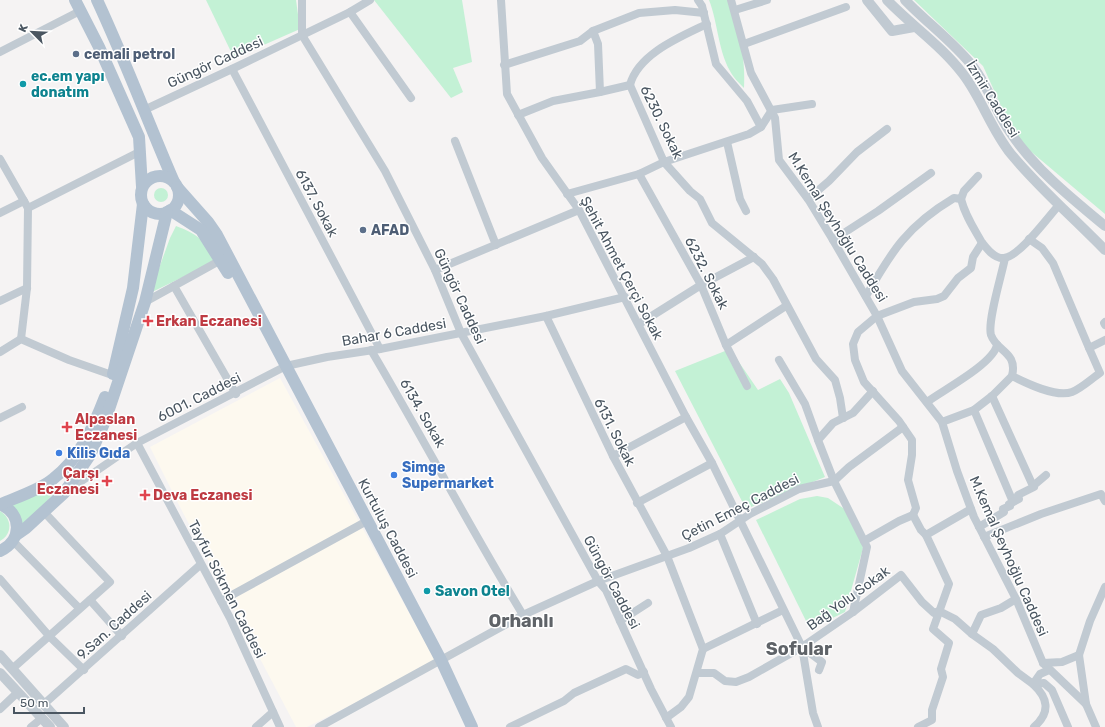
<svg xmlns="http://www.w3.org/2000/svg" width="1105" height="727" font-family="Rubik,sans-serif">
	<rect width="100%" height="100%" fill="#f5f3f3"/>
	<polygon fill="#fdf9ef" points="280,378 436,662 307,727 296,727 180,507 150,447"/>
	<g fill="#c3f1d5">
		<polygon points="206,0 296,0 300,29 234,58"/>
		<polygon points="374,0 462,0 472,62 453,68 463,92 451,98"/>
		<path d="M 709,0 L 728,0 C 739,25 746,61 744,88 C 739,83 733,77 730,71 C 718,50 718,23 709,0 Z"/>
		<polygon points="914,0 1105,0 1105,214 1016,139 983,66"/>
		<circle cx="161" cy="195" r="7"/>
		<path d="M 176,226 C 198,234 205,242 220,259 L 150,293 L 170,238 Z"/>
		<polygon points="730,349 758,390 780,379 789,393 825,477 746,509 675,371"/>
		<polygon points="60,486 23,528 10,502"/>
		<polygon points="817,496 828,498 846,510 858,526 863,548 845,612 810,629 756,520 800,499"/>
		<path d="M 0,511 C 12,518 13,534 0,541 Z"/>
	</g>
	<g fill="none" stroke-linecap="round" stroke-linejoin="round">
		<g stroke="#c1cad2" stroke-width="8">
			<polyline points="302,0 302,35 385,171 435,270 461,333 598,581 606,590 651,689 671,727"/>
			<polyline points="501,0 507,94 542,158 579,210 686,417 712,463 802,647 813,713 818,727"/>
			<polyline points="698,0 702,6 716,64 747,101 761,127"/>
			<polyline points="731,0 751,73 775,118 779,160 808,199 833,240 877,316 902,371 942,422 957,471 974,517 1016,599 1043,663 1086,704 1096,727"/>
			<polyline points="735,10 767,0"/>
			<polyline points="350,12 411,98"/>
			<polyline points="593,31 639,13 675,10 704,13"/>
			<polyline points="744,44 846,7"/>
			<polyline points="0,52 80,11"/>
			<polyline points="504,65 580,41 593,31 598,44 600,92 630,85"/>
			<polyline points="232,69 380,349"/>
			<polyline points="630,85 664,162 690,191 700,199 712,223 762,264 773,279 816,359 835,380 840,398 843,418"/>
			<path d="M 630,85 C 638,54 680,37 707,24"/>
			<polyline points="144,110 232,69 350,12 370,0"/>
			<polyline points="518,115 553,101 600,92"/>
			<polyline points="455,141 496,245"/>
			<polyline points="727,142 740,199 746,211"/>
			<polyline points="0,159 28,208"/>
			<polyline points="639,174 701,285 726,345 747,386"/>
			<polyline points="567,194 639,174 664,162 749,134 761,127 772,110 812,104"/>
			<polyline points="808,199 829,181 857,152 887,129"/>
			<path d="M 961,199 C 965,215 973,227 981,241 C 986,248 994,259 1004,258 C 1020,256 1048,217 1059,205"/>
			<polyline points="28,208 141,151"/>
			<polyline points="0,213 24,201"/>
			<polyline points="1029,239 1042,248 1053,263 1089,348"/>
			<polyline points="833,240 878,211 931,173"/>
			<polyline points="435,270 579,210"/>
			<polyline points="174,286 236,394"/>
			<path d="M 866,296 C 892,251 907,226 954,198 L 961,199 L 964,191 L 978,176"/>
			<polyline points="0,301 27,288"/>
			<polyline points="145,302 221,260"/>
			<polyline points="546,316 613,456 667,556 703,649 689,697 681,707 666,718"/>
			<polyline points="1105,322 1104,323 1105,325"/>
			<polyline points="639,324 701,285 754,257"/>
			<polyline points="21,339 27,288 28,208"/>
			<polyline points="726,345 786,306"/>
			<path d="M 371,350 C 423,438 470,528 523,615"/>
			<polyline points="0,352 21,339 69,360 112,375"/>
			<polyline points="779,360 805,404 818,440"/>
			<path d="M 1012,376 C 1026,383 1056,398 1072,392 C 1082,388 1091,379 1100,373 L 1089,348 L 1105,340"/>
			<polyline points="992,396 1033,486"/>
			<path d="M 927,402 C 943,390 993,364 997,345"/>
			<polyline points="974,410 1013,502"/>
			<polyline points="0,418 22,407"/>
			<path d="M 942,422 L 974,410 L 992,396 L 1012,376 C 1018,352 997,352 991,335 C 987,322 1002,274 1005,258"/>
			<polyline points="137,443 230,618 280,727"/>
			<polyline points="613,456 686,417"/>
			<polyline points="834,481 849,467 903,427"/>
			<polyline points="70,489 137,443 286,366 327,357 380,349 546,316 625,297"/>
			<polyline points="637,503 712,463"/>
			<polyline points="913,515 916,508 908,480 912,455 912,440 899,421 864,382 855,360 853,344 858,332 877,316 914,302 937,299 944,296 958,278 971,268 973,257 982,243"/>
			<polyline points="979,527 1004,512 1003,509 1010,506 1009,504 1019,499 1018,495 1034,487 1033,486 1046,475"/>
			<polyline points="720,534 757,624"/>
			<polyline points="984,537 1041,514 1101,494 1105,501"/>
			<polyline points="13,541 79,608"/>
			<polyline points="864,541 899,521 913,515 921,530 926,535 971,509"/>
			<polyline points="0,579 50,637 84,670"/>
			<polyline points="90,600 122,636"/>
			<polyline points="221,601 367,521"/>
			<polyline points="853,612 867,547 834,481 818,440 833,423 853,413 873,391"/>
			<polyline points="620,621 648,603"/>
			<polyline points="972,634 981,615 1001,608 1016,599"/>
			<polyline points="802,647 822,662 819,670"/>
			<polyline points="703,649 783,610"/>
			<polyline points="1043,663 1062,662 1079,655"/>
			<polyline points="12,669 110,582 44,512"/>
			<polyline points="697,673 714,673 725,681 736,682 749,677 802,647 853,612 901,575 922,602 934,613 939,611 955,619 972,634 993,649 1018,673 1033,684 1044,683 1052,690 1068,727"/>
			<polyline points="44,704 200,565"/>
			<polyline points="1086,704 1079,655 1090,621 1105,587"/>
			<polyline points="0,709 18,692"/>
			<polyline points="31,727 42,718"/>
			<polyline points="256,727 273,712"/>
			<polyline points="319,727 523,615 598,581 689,548 720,534 750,514 799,489 834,481"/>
			<polyline points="510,727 564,701 574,693 626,669 638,675 644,672"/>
			<polyline points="918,727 932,720 932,710 943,677 941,669 949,643 933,629 949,584 926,535"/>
			<path d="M 1034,727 C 1051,712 1048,698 1033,684 L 1040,674 L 1049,670"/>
		</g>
		<g stroke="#c1cad2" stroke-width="10">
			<polyline points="867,0 892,31 914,27"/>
			<path d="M 887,0 C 911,25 942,46 963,74 C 982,99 991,129 1011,154 C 1040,189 1074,218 1105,250"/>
			<path d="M 905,0 C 927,23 955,43 974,68 C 989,88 996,112 1010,132 C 1035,169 1071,198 1105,226"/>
			<polyline points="0,655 64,727"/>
			<polyline points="0,673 50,727"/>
		</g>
		<g stroke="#b3c2d1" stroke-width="12">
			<polyline points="75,0 99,47 139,137 142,187"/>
			<path d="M 97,0 C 125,60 148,122 174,182"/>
			<circle cx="160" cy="195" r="19"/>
			<polyline points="177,187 208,222 217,235 441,660 472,727"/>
			<polyline points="170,210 201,230 228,273"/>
			<polyline points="113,374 133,288 143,204"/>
			<path d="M 0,504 C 23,514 22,541 0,551"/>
			<path d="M 1,504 C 15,498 42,489 53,479 C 80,458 93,428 105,397"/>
			<polyline points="16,535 26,528 64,493 90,455 105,421 145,302 167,212"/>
		</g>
	</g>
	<g fill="#5c6f8a" stroke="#fff" stroke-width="1.5">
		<circle cx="76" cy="54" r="4"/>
		<circle cx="363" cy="230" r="4"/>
	</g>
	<g fill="#0f9aa8" stroke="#fff" stroke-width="1.5">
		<circle cx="23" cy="84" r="4"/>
		<circle cx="427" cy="591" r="4"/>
	</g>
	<g fill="#e0444e" stroke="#fff" stroke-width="1.5">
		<path d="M146 315h4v4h4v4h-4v4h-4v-4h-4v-4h4z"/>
		<path d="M65 421h4v4h4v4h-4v4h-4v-4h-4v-4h4z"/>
		<path d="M105 475h4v4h4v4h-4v4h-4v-4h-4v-4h4z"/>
		<path d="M143 489h4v4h4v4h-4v4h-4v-4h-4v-4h4z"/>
	</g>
	<g fill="#3f7fe0" stroke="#fff" stroke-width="1.5">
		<circle cx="59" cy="453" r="4"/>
		<circle cx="394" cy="475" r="4"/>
	</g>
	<g text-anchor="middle" stroke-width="3" stroke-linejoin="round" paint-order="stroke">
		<g font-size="14" font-weight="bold" fill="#4e5e75" stroke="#fff" text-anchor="start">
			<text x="84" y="59">cemali petrol</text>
			<text x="371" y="235">AFAD</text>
		</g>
		<g font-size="14" fill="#4a5661" stroke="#fff">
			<text transform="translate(215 62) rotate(-25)" y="5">Güngör Caddesi</text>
			<text transform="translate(993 99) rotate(58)" y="5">İzmir Caddesi</text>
			<text transform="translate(662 122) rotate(64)" y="5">6230. Sokak</text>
			<text transform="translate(317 203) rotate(62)" y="5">6137. Sokak</text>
			<text transform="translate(838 227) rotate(58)" y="5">M.Kemal Şeyhoğlu Caddesi</text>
			<text transform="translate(622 268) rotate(62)" y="5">Şehit Ahmet Çerçi Sokak</text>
			<text transform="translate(707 273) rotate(63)" y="5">6232. Sokak</text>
			<text transform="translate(460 296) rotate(65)" y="5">Güngör Caddesi</text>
			<text transform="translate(394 332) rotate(-10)" y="5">Bahar 6 Caddesi</text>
			<text transform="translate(199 397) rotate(-27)" y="5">6001. Caddesi</text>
			<text transform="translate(423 413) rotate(60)" y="5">6134. Sokak</text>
			<text transform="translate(615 432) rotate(63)" y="5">6131. Sokak</text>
			<text transform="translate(740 507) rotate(-27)" y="5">Çetin Emeç Caddesi</text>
			<text transform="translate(388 528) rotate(62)" y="5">Kurtuluş Caddesi</text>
			<text transform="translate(1009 556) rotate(66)" y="5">M.Kemal Şeyhoğlu Caddesi</text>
			<text transform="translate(612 582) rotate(62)" y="5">Güngör Caddesi</text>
			<text transform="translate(227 589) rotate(63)" y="5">Tayfur Sökmen Caddesi</text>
			<text transform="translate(848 598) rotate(-36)" y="5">Bağ Yolu Sokak</text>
			<text transform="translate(114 625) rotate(-42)" y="5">9.San. Caddesi</text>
		</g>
		<g font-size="14" font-weight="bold" fill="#0d838f" stroke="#fff" text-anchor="start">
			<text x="31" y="81">ec.em yapı<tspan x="31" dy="16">donatım</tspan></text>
			<text x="435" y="596">Savon Otel</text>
		</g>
		<g font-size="14" font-weight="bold" fill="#be3a42" stroke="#fff" text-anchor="start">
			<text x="156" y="326">Erkan Eczanesi</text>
			<text x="75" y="424">Alpaslan<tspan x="75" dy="16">Eczanesi</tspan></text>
			<text x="99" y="478" text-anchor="end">Çarşı<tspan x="99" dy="16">Eczanesi</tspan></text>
			<text x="153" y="500">Deva Eczanesi</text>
		</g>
		<g font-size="14" font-weight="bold" fill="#366cbe" stroke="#fff" text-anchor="start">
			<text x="67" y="458">Kilis Gıda</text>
			<text x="402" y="472">Simge<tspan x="402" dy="16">Supermarket</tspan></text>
		</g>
		<g font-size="18" font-weight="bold" fill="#5f6368" stroke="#fff">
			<text x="521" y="627">Orhanlı</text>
			<text x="799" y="655">Sofular</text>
		</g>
	</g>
	<g transform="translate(32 32) rotate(294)" stroke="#ffffff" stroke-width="3" paint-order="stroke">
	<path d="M0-3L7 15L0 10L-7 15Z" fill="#4a5661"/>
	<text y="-6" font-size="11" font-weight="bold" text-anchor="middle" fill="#4a5661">K</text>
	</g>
	<path d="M14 707v6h70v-6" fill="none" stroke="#4a5661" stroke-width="2"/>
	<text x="20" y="707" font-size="12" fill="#4a5661" stroke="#ffffff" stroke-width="3" paint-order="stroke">50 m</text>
</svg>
